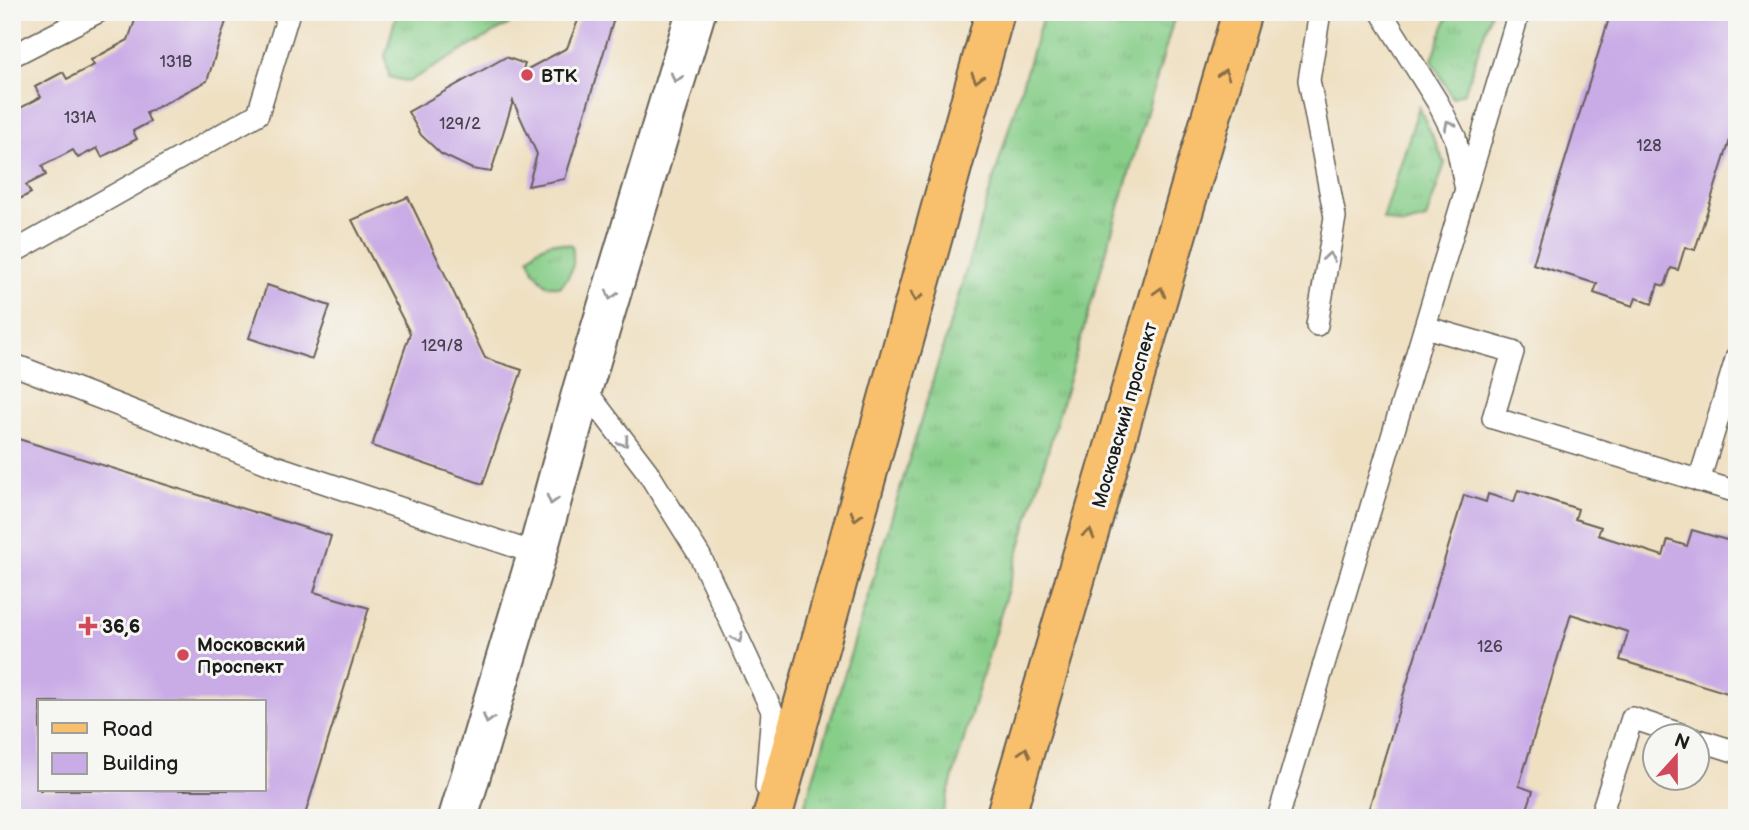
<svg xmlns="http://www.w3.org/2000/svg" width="1749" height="830" font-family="'Balsamiq Sans',sans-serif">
	<defs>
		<pattern id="grass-tufts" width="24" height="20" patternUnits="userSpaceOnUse" patternTransform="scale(1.75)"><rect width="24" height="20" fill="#87ce89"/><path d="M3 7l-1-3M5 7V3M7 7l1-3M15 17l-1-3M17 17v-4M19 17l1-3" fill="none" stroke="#74b076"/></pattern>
	</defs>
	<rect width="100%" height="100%" fill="#f6f6f2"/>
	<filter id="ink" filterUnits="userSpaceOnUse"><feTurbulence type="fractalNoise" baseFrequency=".0143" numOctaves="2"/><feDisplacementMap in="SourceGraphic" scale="14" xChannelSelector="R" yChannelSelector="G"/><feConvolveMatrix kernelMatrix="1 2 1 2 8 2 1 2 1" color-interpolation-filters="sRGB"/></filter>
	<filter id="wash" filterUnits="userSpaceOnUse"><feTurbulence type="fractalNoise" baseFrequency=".00686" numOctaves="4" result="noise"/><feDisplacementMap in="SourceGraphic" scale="28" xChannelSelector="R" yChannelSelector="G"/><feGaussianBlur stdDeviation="1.57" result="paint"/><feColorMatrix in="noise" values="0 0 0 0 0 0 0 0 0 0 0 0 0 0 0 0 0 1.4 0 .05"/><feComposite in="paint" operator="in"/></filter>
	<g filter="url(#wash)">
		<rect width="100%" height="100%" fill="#efe0c2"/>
		<g fill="url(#grass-tufts)" stroke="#527552" stroke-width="2">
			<polygon points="397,12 530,12 408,82 389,77 385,56"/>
			<polygon points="1044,12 1176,12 941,818 801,818"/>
			<polygon points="1449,12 1491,12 1465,92 1452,98 1432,60"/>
			<polygon points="1419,107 1445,163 1426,219 1403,225 1383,219"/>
			<path d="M 551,242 L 572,245 C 575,266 574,271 560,287 L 546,285 L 534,271 L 529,258 L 537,249 Z"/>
		</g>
		<g id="blocks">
			<g fill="#c9abe6" fill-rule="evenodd">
				<polygon points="138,12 229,12 207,81 146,113 150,122 133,131 137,139 102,157 97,148 78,158 73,150 42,166 46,175 26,185 31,193 12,203 12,101 17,110 41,97 35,87 63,72 67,79 94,65 91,60 128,40"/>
				<polygon points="583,12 616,12 565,179 528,186 537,154 513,101 491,172 472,169 441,154 421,135 408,112 506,57 525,64 522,72 567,48 581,13"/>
				<polygon points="1611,12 1737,12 1737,68 1732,85 1737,87 1737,118 1695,250 1685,247 1678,270 1671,268 1665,286 1658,284 1652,304 1636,298 1633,306 1594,293 1597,284 1533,264"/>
				<polygon points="408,197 485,358 522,370 483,484 372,446 410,333 352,220"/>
				<polygon points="267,285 330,306 312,359 249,338"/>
				<path d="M 12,437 L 331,536 L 314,592 L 369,608 L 304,818 L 12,818 ZM 40,702 L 264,702 L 264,790 L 40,790 Z"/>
				<polygon points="1518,490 1578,509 1575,519 1601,527 1598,535 1663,556 1668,540 1687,546 1692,530 1737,543 1737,696 1620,660 1628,632 1571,614 1519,786 1533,791 1524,818 1366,818 1464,495 1486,502 1488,494 1514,502"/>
			</g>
		</g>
	</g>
	<g filter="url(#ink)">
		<use href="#blocks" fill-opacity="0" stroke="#666156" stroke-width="2"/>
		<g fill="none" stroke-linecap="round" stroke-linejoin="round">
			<defs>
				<g id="lane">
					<polyline points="1381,12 1438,103 1455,137 1465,185"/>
					<polyline points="12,56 98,12"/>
					<polyline points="12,253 258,114 289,12"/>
					<polyline points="1317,325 1335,217 1309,80 1320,12"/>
					<polyline points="1425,327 1513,352 1493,418 1737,492"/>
					<polyline points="12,364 275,466 537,554"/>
					<polyline points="583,387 647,471 700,556 772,711 766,787"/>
					<polyline points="1699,481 1737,356"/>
					<polyline points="1696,739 1737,752"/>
					<polyline points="1278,818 1519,12"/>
					<polyline points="1600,818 1632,718 1686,736"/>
				</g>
				<polyline id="street" points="458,818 537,554 583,387 696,12"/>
				<g id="primary">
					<polyline points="772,818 995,12"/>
					<polyline points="1005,818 1242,12"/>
				</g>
			</defs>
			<use href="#lane" stroke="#666156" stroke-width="24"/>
			<use href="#street" stroke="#666156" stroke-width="42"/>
			<use href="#primary" stroke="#666156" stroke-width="42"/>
			<use href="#lane" stroke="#fff" stroke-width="21"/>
			<use href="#street" stroke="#fff" stroke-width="38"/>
			<use href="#primary" stroke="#f8bf6c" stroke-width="38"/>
		</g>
		<defs><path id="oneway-chevron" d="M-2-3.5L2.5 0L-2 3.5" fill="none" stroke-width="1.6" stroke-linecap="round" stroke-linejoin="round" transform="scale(1.75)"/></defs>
		<g stroke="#8a6e44">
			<use href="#oneway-chevron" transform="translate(1224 74) rotate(-74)"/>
			<use href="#oneway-chevron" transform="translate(977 78) rotate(105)"/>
			<use href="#oneway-chevron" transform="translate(1160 292) rotate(-74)"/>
			<use href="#oneway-chevron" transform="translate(916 297) rotate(105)"/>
			<use href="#oneway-chevron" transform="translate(856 516) rotate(105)"/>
			<use href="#oneway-chevron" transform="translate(1089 534) rotate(-74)"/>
			<use href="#oneway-chevron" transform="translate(1025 752) rotate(-74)"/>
		</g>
		<g stroke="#999">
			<use href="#oneway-chevron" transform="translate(676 78) rotate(107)"/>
			<use href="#oneway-chevron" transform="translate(1449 125) rotate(-117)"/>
			<use href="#oneway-chevron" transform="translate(1329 257) rotate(-81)"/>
			<use href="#oneway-chevron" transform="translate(611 295) rotate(107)"/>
			<use href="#oneway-chevron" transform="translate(624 442) rotate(53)"/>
			<use href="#oneway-chevron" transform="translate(552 500) rotate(106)"/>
			<use href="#oneway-chevron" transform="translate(738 638) rotate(65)"/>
			<use href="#oneway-chevron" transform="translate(488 719) rotate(107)"/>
		</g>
	</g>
	<g fill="#d1495b" stroke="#f6f6f2" stroke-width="2.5">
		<circle cx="527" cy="75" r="7"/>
		<path d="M84.5 615.5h7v7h7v7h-7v7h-7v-7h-7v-7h7z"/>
		<circle cx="183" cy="655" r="7"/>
	</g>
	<g text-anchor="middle" stroke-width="6" stroke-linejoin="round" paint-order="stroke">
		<g font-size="16" fill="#47404e">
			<text x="176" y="67">131В</text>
			<text x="80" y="123">131А</text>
			<text x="460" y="129">129/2</text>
			<text x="1649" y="151">128</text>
			<text x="442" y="351">129/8</text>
			<text x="1490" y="652">126</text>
		</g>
		<g font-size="19" font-weight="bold" fill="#1c1c1c" stroke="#f6f6f2" text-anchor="start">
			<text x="541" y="82">ВТК</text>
			<text x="102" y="633">36,6</text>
			<text x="197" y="651">Московский<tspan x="197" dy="22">Проспект</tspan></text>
		</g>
		<g font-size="19" fill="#1c1c1c" stroke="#f6f6f2">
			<text transform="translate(1124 415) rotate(-74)" y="7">Московский проспект</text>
		</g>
	</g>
	<rect width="1749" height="830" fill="none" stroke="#f6f6f2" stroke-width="42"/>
	<rect x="38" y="700" width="228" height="91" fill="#f6f6f2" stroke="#9f9f9c" stroke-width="2"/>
	<rect x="52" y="723" width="35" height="10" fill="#f8bf6c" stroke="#9f9f9c" stroke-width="2"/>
	<text x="102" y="736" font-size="21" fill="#1c1c1c">Road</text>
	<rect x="52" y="753" width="35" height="21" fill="#c9abe6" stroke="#9f9f9c" stroke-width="2"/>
	<text x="102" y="770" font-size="21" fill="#1c1c1c">Building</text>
	<g transform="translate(1676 757) rotate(21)"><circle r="33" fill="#f6f6f2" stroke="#9f9f9c" stroke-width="2"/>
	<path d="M0-5L12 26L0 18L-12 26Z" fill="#d1495b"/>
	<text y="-10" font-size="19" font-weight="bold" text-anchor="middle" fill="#1c1c1c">N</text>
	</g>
</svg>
